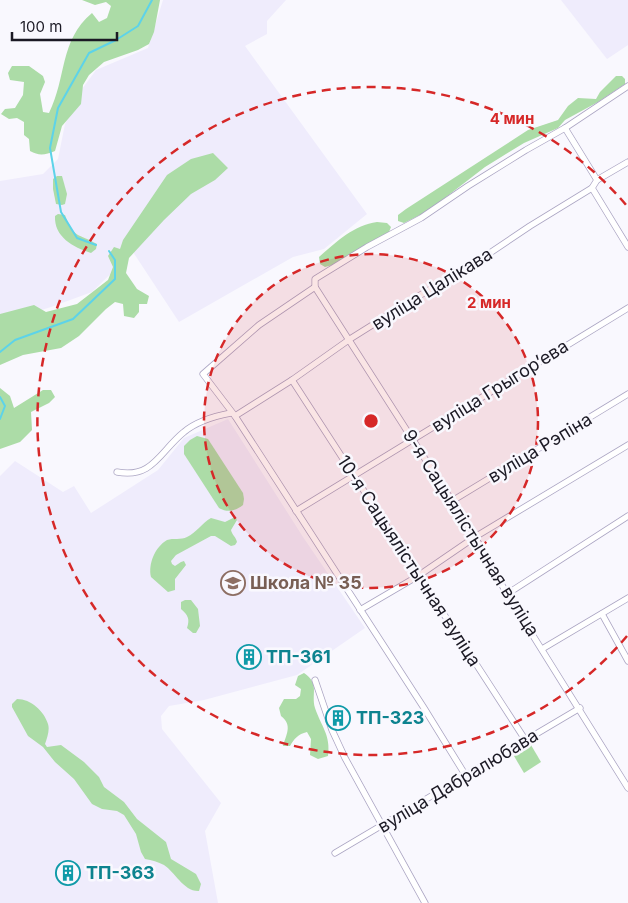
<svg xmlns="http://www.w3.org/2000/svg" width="628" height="903" font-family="Inter,sans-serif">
	<rect width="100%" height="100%" fill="#f9f8fe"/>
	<g fill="#efecfc">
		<polygon points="163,0 286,0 267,21 267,34 245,46 367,214 324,249 293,257 179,322 133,252 92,292 51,307 0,323 0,181 43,174 58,159 65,124 82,89 96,70 148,48"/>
		<polygon points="561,0 628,0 628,45 607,59"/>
		<polygon points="228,419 303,537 365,628 297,675 204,700 169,706 161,716 162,729 221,803 205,831 218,903 0,903 0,476 15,461 63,492 74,486 91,513 158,470 184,438"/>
	</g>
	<g fill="#acdca7">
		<path d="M 82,0 L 160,0 L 154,32 L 149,44 L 138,50 L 104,62 L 89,75 L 83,85 L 81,104 L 62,126 L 55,151 C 45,155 39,156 30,151 L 29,139 L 24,135 L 24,122 L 17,118 L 9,119 L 1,114 L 5,109 L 15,108 L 23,95 L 24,82 L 10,80 L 8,73 L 12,66 L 29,66 L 43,76 L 45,82 L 40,94 L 43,112 L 49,113 C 67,77 59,41 92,13 L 99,22 L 107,18 L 111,6 L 106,2 L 95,5 Z"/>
		<polygon points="616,76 622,76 625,79 625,84 598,102 565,120 558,128 524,143 485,167 428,211 404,223 398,221 398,215 406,209 528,130 558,120 568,106 578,98 596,99 600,92"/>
		<polygon points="213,153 228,168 215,180 191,194 164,220 129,258 126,273 137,289 149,296 147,304 139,304 139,312 134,318 124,316 123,304 115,302 106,309 79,336 61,348 23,355 0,365 0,314 34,305 46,312 77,304 108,280 113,267 108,256 114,247 120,249 123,240 167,175 191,159"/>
		<polygon points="57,176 62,176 67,194 65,204 62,205 56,204 53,189 53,179"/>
		<path d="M 58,214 L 65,215 C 74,239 78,233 97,244 L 96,249 L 91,253 C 73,247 54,237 55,216 Z"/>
		<path d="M 377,222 L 387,223 L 391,227 L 389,232 L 333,265 L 325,267 L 320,264 L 319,257 C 336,242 354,225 377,222 Z"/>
		<polygon points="0,388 10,396 14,408 43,390 51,390 55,397 49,403 31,412 32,430 20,442 0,449"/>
		<path d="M 197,436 L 208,439 L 243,493 L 244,499 L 243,505 C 235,511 228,513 219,508 L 184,454 L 184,446 L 190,440 Z"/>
		<path d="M 235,517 L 237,520 L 231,530 C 232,535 236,537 237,542 L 235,545 L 231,546 L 215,536 L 211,536 L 176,555 L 171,561 L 172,564 L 175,566 L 181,562 L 184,561 L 186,565 L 175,579 L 175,590 L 168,592 L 151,577 C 148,564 155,547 167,540 C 173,538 181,540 187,537 C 196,533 202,523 211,518 L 225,522 Z"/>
		<path d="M 185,600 L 191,600 L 198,609 L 200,626 L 196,633 L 193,633 L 187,628 C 190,619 188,615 181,609 L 181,602 Z"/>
		<path d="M 304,673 C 320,684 311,693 315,708 C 321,726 331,735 328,756 L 318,759 L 310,755 L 311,739 L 307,732 C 298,734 294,739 290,746 L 283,746 C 286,735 293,725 281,716 L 279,708 L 284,699 L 296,699 L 300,696 L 301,689 L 295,685 L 298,676 Z"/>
		<path d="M 17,699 C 31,699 44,711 48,724 C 50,730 47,738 45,744 L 47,747 L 61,745 L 84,762 L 99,777 L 104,787 L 124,802 L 137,819 L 166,842 L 171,859 L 196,874 L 201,884 L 199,891 C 184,892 175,872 164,865 C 158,862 152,860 145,859 L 141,852 L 136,834 L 124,815 L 117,811 L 102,809 L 92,804 L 74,779 L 55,762 L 43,747 L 28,736 L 12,707 L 12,704 Z"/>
		<polygon points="531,745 541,762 524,773 514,756"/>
	</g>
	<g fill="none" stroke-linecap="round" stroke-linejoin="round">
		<g stroke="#5dd3e9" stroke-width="2">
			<polyline points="96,245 77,238 61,212 50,148 58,108 89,53 116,40 138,26 152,0"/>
			<polyline points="0,352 15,340 73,319 115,279 115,260 109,251"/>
			<polyline points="0,397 5,406 0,419"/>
		</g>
		<defs>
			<g id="minor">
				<polyline points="628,86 565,128 526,150 468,186 421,218 367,247 315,279 315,287 475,537 507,594 628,788"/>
				<polyline points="565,128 597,180"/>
				<polyline points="592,188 628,247"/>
				<polyline points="315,287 259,325 203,374 235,416 424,708 466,776"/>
				<polyline points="292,380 526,741"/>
				<polyline points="235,416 292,380 350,339 417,297 472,265 530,226 592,188 597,180 628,162"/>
				<path d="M 117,472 C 153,479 160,451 184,432 C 197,421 215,416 231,413"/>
				<polyline points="452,501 628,394"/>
				<polyline points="296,511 628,308"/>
				<polyline points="507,594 628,516"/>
				<polyline points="360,610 418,576 475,537 628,445"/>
				<polyline points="602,614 628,661"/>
				<polyline points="542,649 628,598"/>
				<polyline points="315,680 332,730 345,758 425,903"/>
				<polyline points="335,853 580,708"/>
			</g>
		</defs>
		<use href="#minor" stroke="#aba5c3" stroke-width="7"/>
		<use href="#minor" stroke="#fff" stroke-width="5.5"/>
	</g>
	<circle cx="371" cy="421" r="167" fill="#d62828" fill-opacity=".12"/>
	<g fill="none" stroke="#d62828" stroke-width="2.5" stroke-dasharray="9 6">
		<circle cx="371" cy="421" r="167"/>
		<path d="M627 636A334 334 0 1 1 627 206"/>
	</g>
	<defs>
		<symbol id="school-ring" viewBox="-11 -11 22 22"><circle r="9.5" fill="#f9f8fe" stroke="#8d6e63" stroke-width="1.5"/><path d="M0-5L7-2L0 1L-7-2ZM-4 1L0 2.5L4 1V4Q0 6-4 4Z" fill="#8d6e63"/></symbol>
		<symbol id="building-ring" viewBox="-11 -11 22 22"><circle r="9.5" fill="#f9f8fe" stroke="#0f9aa8" stroke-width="1.5"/><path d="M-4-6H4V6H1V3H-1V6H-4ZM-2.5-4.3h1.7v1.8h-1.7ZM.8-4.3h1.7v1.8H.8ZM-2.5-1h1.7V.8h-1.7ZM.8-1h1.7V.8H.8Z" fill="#0f9aa8"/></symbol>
	</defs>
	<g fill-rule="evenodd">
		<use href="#school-ring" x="219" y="569" width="28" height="28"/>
		<use href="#building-ring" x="235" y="643" width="28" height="28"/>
		<use href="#building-ring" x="324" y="704" width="28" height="28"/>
		<use href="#building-ring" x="54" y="859" width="28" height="28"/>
	</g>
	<g text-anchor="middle" stroke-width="5" stroke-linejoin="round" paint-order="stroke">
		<g font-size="18" fill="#1b1924" stroke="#f9f8fe">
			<text transform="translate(432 289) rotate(-32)" y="6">вуліца Цалікава</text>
			<text transform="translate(500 386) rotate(-32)" y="6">вуліца Грыгорʼева</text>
			<text transform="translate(540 448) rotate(-31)" y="6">вуліца Рэпіна</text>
			<text transform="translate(471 533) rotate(58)" y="6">9-я Сацыялістычная вуліца</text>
			<text transform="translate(409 561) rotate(57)" y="6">10-я Сацыялістычная вуліца</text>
			<text transform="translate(458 781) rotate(-31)" y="6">вуліца Дабралюбава</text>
		</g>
		<g font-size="18" font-weight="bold" fill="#785e54" stroke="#f9f8fe" text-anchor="start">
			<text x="250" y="589">Школа № 35</text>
		</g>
		<g font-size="18" font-weight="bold" fill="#0d838f" stroke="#f9f8fe" text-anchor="start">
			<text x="266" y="663">ТП-361</text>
			<text x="356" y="724">ТП-323</text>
			<text x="86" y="879">ТП-363</text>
		</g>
	</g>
	<circle cx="371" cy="421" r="8" fill="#d62828" stroke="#f9f8fe" stroke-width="2.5"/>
	<g font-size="15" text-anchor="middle" font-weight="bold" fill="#d62828" stroke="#f9f8fe" stroke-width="5" stroke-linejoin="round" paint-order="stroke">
		<text x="512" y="124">4 мин</text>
		<text x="489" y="308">2 мин</text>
	</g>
	<path d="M12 32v8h105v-8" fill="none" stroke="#1b1924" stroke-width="2.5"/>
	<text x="20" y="32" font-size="15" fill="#1b1924" stroke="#f9f8fe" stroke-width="4" paint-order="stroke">100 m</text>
</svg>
